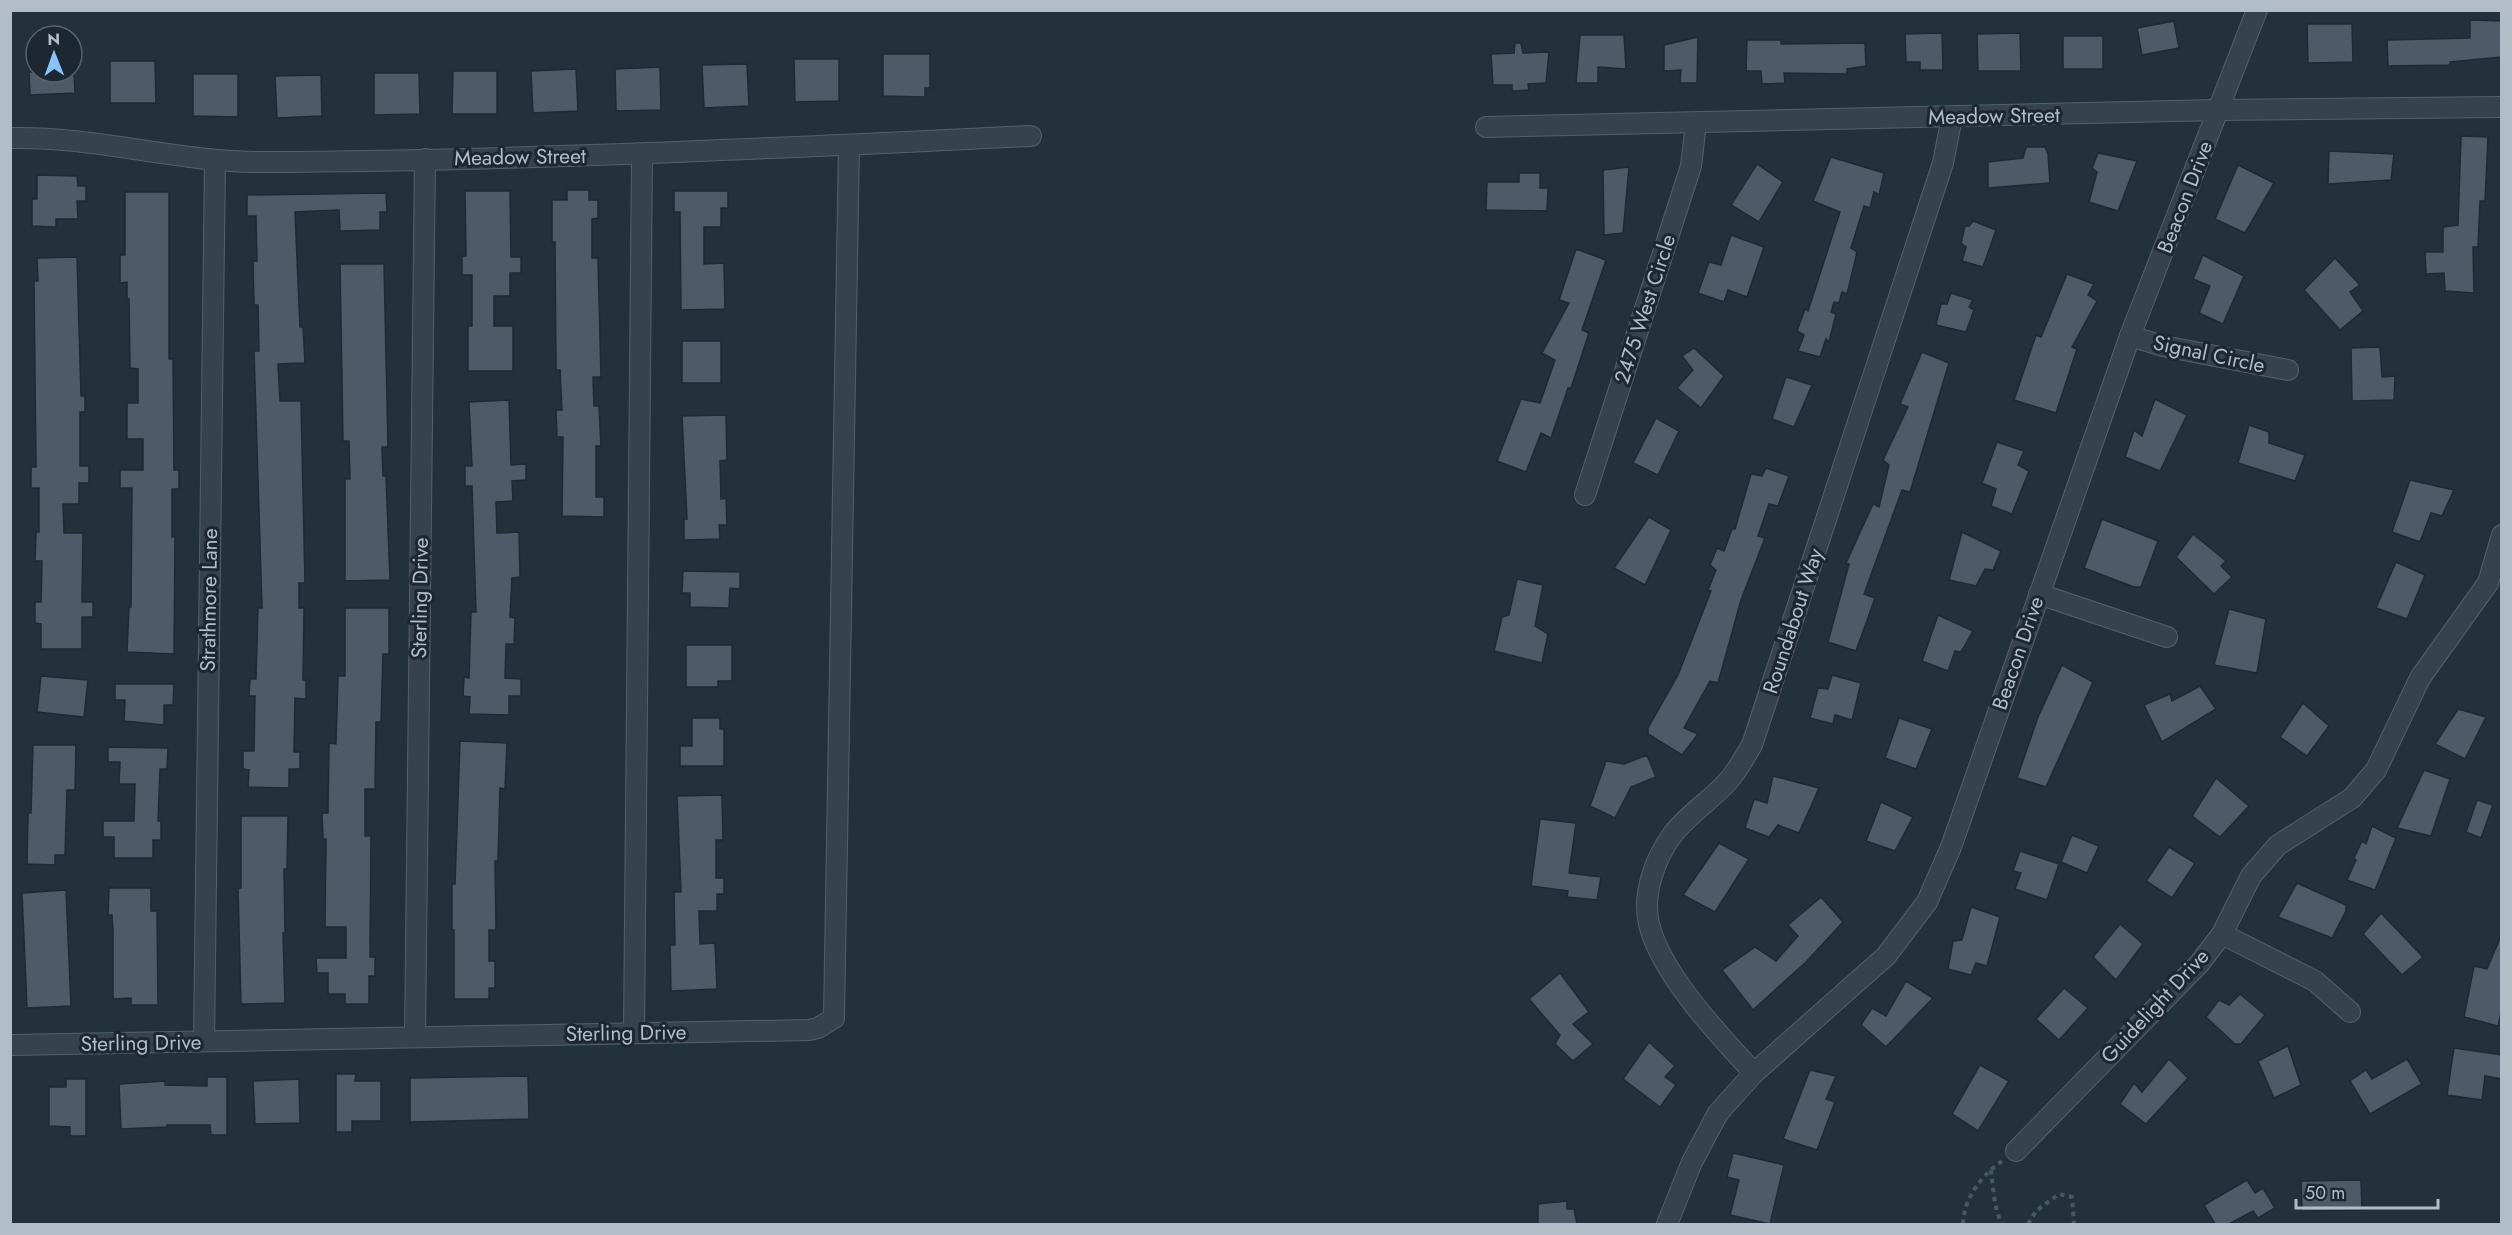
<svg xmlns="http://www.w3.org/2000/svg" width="2512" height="1235" font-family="Jost,sans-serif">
	<rect width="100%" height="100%" fill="#23313c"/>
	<g fill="#4c5b67" stroke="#1e2a33" stroke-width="1.5">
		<polygon points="2470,20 2502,21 2502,57 2450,62 2450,65 2388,66 2387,40 2470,38"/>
		<polygon points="2174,21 2179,48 2142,55 2137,28"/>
		<polygon points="2307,24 2352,24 2353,62 2308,63"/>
		<polygon points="1942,33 1943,70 1920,70 1920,62 1906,62 1905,34"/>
		<polygon points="2020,33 2021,71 1978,71 1977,34"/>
		<polygon points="1580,35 1624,35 1626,69 1598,67 1598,83 1576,83"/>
		<rect x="2063" y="36" width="40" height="33"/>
		<polygon points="1698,37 1697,83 1680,83 1681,70 1664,71 1664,45"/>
		<polygon points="1747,40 1781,40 1781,44 1865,43 1866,66 1847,69 1847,74 1784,73 1785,83 1762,84 1761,71 1746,71"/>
		<polygon points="1515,43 1521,43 1523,53 1549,52 1546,83 1528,84 1529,90 1512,91 1512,85 1493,85 1491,54 1514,53"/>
		<polygon points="883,54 930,54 930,88 925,88 925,97 883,96"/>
		<polygon points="794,59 839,59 839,101 795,102"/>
		<polygon points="110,61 155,61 156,103 110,103"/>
		<polygon points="747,64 749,106 704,108 702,65"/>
		<polygon points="660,67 661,110 616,111 615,69"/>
		<polygon points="576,69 578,111 533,113 531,71"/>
		<polygon points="453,71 497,71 497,114 452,114"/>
		<polygon points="29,72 74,72 75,93 30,95"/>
		<polygon points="374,73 419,73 420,114 374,115"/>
		<polygon points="193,74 238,74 238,117 193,116"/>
		<polygon points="321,75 322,116 277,118 275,76"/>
		<polygon points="2461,136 2488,137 2485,201 2480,201 2478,247 2473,247 2474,293 2445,291 2444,273 2426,274 2425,252 2443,252 2443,227 2458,225"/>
		<polygon points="2026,147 2045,147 2048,154 2050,183 1988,188 1988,162 2023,158"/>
		<polygon points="2329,151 2394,154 2391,180 2328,184"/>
		<polygon points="2098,153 2137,161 2118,211 2089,202 2097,172 2092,168"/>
		<polygon points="1831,157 1884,173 1879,195 1874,192 1870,208 1864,206 1851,248 1857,252 1847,294 1842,292 1839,303 1834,302 1831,312 1836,314 1829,342 1826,339 1820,357 1798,351 1804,335 1797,331 1805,309 1808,311 1840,212 1813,201"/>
		<polygon points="1757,164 1783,182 1759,222 1731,205"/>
		<polygon points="2238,165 2274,183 2245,233 2215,219"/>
		<polygon points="1629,167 1623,233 1604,235 1603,170"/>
		<polygon points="1519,173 1540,173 1540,188 1548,188 1547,211 1486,210 1487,182 1519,182"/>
		<polygon points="37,175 77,176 78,186 86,186 86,201 77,201 78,219 56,219 56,227 32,226 32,199 37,199"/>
		<polygon points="567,190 589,190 589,200 598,200 598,218 592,219 592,258 598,258 601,377 593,377 594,406 599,406 601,446 596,446 596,497 604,497 604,517 562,516 563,437 557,437 556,410 562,410 560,370 556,370 555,242 552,242 552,200 567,200"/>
		<polygon points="465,191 510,191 511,257 521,257 521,273 510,273 510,296 494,296 494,326 513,326 513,371 468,371 468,326 472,326 472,275 462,275 462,256 466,256"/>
		<polygon points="674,191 728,191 728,208 721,208 721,227 704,227 704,264 724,263 725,309 681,310 680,212 674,212"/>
		<polygon points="125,192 169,192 169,359 173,359 174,470 179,470 179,489 172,489 172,537 175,537 174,654 127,652 129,607 131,607 132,488 120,488 120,470 143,470 143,439 127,439 127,403 138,403 138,369 130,368 129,299 127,299 127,282 120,283 120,255 125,255"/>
		<polygon points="386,193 387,212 380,212 380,230 340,231 339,210 295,212 300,327 303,327 305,363 278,364 280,401 301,401 305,583 299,583 299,608 304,608 303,680 306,680 306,699 295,698 294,752 300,752 300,769 289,769 289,788 248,787 249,770 243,769 243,751 254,751 255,696 249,696 250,679 256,679 258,608 262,608 254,351 259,351 258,305 254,305 253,261 257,261 256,216 247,216 247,195"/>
		<polygon points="1973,221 1996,230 1983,267 1962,261 1966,247 1961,243 1965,226 1969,226"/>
		<polygon points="1731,235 1764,247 1747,297 1728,290 1724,302 1698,293 1709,262 1721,265"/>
		<polygon points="1576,249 1606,260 1582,330 1589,333 1571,388 1568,388 1551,438 1541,433 1526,472 1497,461 1521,399 1540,403 1555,360 1542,353 1569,303 1559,300"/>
		<polygon points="2203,255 2244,276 2223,324 2199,313 2210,286 2193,279"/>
		<polygon points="77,257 81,396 85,396 85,412 80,412 80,466 89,466 89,483 79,483 79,504 63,504 64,533 83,533 82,602 93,602 93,617 82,617 82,649 41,649 41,624 35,623 35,602 41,602 42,561 35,561 36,532 39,532 39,488 31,488 31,467 36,467 34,281 38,281 37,258"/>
		<polygon points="2335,258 2360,285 2350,292 2363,311 2340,330 2304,290"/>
		<polygon points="340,264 384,264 388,447 382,447 383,476 386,476 390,580 345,581 345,479 350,479 349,441 343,441"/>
		<polygon points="2067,274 2094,284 2088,295 2097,301 2072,347 2077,349 2056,413 2014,400 2036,335 2041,337"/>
		<polygon points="1951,293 1973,300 1969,307 1974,310 1966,332 1936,325 1941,304 1947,304"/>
		<rect x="682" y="341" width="39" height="42"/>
		<polygon points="2380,347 2382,377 2395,376 2394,400 2352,401 2351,348"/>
		<polygon points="1694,348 1724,376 1701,408 1677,388 1693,370 1682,356"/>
		<polygon points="1922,352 1949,363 1910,492 1902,490 1864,594 1875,598 1856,651 1828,642 1849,564 1846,563 1873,504 1879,507 1889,465 1883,460 1908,407 1900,404"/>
		<polygon points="1786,377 1812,385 1794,427 1772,419"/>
		<polygon points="2155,399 2187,415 2160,471 2125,457 2134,430 2142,436"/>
		<polygon points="509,400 511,465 526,464 526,480 512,481 513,501 496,502 497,533 519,532 520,577 512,578 510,617 515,618 514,644 506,644 505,678 521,679 521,696 509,696 509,715 469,714 470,697 463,696 464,677 469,678 471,612 476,612 472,486 465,486 465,466 472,466 469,402"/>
		<polygon points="726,415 727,460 720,461 721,499 726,498 727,525 719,525 720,539 684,540 684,519 687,519 682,416"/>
		<polygon points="1656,418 1679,431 1658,475 1633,463"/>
		<polygon points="2249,425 2269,432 2269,443 2305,455 2295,481 2238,463"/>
		<polygon points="1997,442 2024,451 2018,465 2029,471 2012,514 1991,506 1996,489 1982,483"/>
		<polygon points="1766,468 1789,476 1778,506 1769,504 1758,536 1765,538 1741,600 1718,683 1710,681 1684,728 1698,734 1682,755 1648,734 1648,728 1678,675 1711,591 1708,590 1716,570 1710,565 1717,548 1724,551 1732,529 1735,529 1751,474 1762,476"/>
		<polygon points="2410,480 2454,490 2442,516 2431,513 2420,542 2392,532"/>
		<polygon points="1649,517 1671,530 1645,585 1614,568"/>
		<polygon points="2102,519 2158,541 2141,587 2134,587 2084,568"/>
		<polygon points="1962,532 2001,551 1993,570 1985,569 1976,586 1949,580"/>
		<polygon points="2193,534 2226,561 2221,566 2232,577 2214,594 2176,557"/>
		<polygon points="2396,562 2425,575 2407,619 2376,608"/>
		<polygon points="683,571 740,572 740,589 730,588 729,608 690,607 690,593 682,593"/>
		<polygon points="1517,579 1543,585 1535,626 1548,634 1542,663 1494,651 1502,617 1509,615"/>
		<polygon points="345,608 389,608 389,654 383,654 381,722 376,722 375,789 365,789 365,836 371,836 370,957 375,957 375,976 369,976 369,1004 345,1004 345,994 328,994 328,973 317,973 316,958 346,958 346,927 325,927 326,839 323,839 322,813 328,813 329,743 336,744 338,676 345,676"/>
		<polygon points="2229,609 2266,619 2257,673 2214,665"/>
		<polygon points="1938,615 1973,631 1961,652 1955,651 1948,671 1922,661"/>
		<polygon points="686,645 732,645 732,681 718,681 718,687 686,687"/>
		<polygon points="2062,665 2093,682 2046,787 2017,778 2038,717"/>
		<polygon points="1832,675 1861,683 1852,720 1835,715 1833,724 1810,718 1818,688 1828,689"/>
		<polygon points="41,676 88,680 84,717 37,712"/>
		<polygon points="115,684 174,684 173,705 164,705 164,725 124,721 125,700 115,700"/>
		<polygon points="2200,686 2216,709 2162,742 2144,705 2170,694 2172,701"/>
		<polygon points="2303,703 2329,726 2307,756 2280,737"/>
		<polygon points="2458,709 2486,717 2465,759 2435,744"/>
		<polygon points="692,718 720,718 720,729 724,729 724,766 680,766 680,746 692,746"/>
		<polygon points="1899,718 1932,729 1916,769 1885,758"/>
		<polygon points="460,741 507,743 505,789 500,788 498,861 495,861 496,930 489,930 489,961 495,961 495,988 489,988 489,999 454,999 454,930 452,930 452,884 455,884"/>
		<polygon points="33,745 76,745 75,790 67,790 65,855 55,855 55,865 27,864 28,813 31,813"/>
		<polygon points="108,747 168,748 167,769 160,769 158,821 161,821 161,840 153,840 153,858 114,858 114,837 103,837 103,821 134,821 135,784 119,784 120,762 108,762"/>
		<polygon points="1647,755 1656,777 1631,787 1615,818 1590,806 1606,761 1624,764"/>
		<polygon points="2424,770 2450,779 2431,836 2397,828"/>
		<polygon points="1773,776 1819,788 1799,833 1778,825 1769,837 1745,828 1754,799 1767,803"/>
		<polygon points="2216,778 2249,806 2220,837 2192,816"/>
		<polygon points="722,795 723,840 716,840 716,878 724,878 724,894 717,894 717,911 699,911 700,944 715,943 717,989 671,991 670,945 675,945 674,892 681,892 677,796"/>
		<polygon points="2477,800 2493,805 2481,838 2466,832"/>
		<polygon points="1881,802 1913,817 1895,851 1866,841"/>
		<polygon points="241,816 288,816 287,869 284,869 285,933 283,933 285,1003 241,1004 238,888 241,888"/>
		<polygon points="1540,819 1576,823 1569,873 1601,877 1597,900 1567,897 1568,891 1531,886"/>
		<polygon points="2372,826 2396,838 2375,890 2347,880 2356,860 2354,858 2362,841 2366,844"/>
		<polygon points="2072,835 2099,846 2087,873 2061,862"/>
		<polygon points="1719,843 1749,859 1715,912 1683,895"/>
		<polygon points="2169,847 2195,863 2172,898 2146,881"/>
		<polygon points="2020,851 2059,864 2047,900 2015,889 2021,873 2013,871"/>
		<polygon points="2297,883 2346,905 2346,911 2332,938 2278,917"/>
		<polygon points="109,888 151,888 151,911 157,911 158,1005 131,1005 131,998 113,999 113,930 112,915 108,915"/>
		<polygon points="66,890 71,1006 27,1008 22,893"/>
		<polygon points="1821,897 1843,922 1806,962 1753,1010 1722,970 1755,947 1776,961 1798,936 1788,925"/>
		<polygon points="1971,907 2000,917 1987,966 1976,963 1971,975 1948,969 1953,941 1962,940"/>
		<polygon points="2381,913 2423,957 2402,975 2363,934"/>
		<polygon points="2120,924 2143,944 2116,980 2093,957"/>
		<polygon points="2501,936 2502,1009 2498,1026 2464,1017 2474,966 2487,969"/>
		<polygon points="1560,973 1589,1012 1573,1024 1593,1044 1573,1061 1555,1044 1560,1035 1529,999"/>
		<polygon points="1906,981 1933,998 1886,1047 1861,1025 1872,1008 1886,1016"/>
		<polygon points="2064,988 2088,1008 2059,1040 2036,1019"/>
		<polygon points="2240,994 2265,1015 2241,1044 2235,1044 2206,1017 2219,1000 2229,1005"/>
		<polygon points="1649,1042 1675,1066 1665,1077 1676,1085 1660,1107 1623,1079"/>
		<polygon points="2288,1046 2301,1085 2274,1098 2258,1061"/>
		<polygon points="2454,1048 2502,1055 2502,1079 2485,1076 2482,1100 2447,1095"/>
		<polygon points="2169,1059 2188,1078 2146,1124 2120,1104 2134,1083 2142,1092"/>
		<polygon points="2407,1059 2422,1084 2370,1114 2350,1081 2366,1070 2372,1079"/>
		<polygon points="1980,1065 2009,1081 1978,1131 1952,1114"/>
		<polygon points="1810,1070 1836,1076 1826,1099 1835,1102 1817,1150 1783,1139"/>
		<polygon points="336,1074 356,1074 355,1081 381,1081 381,1121 352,1121 352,1132 336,1132"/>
		<polygon points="528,1076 529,1119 410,1122 410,1078"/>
		<polygon points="207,1077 227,1077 227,1135 211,1135 210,1125 167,1125 167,1127 121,1129 119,1084 165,1081 165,1085 207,1086"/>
		<polygon points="66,1079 86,1079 86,1136 70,1136 70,1127 49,1126 49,1087 66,1087"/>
		<polygon points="299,1079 300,1123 255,1124 253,1081"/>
		<polygon points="1733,1153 1784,1165 1770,1224 1730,1215 1739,1180 1727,1177"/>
		<polygon points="2247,1180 2255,1193 2263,1188 2275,1208 2258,1218 2253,1211 2229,1224 2215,1224 2204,1205"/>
		<polygon points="2361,1180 2362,1210 2302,1211 2301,1181"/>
		<polygon points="1567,1201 1567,1209 1574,1209 1577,1224 1538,1224 1538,1204"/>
	</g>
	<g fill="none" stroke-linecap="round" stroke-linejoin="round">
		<defs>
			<g id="minor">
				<polyline points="1486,127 2218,110 2502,107"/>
				<path d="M 10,138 C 95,136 176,162 261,162 C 518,161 774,148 1031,136"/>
				<polyline points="2130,336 2163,346 2288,370"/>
				<polyline points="1585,495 1691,166 1696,123"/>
				<polyline points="2039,594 2167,637"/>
				<polyline points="2222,934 2315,981 2350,1012"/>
				<polyline points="634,1033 642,155"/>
				<polyline points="415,1037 425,159"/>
				<polyline points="204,1041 215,160"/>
				<polyline points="10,1045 809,1030 818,1028 834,1018 849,145"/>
				<path d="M 1754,1073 C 1719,1035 1661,974 1649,924 C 1642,894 1655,858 1673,834 C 1689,813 1713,799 1729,780 C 1738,770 1745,756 1752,745 L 1943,163 L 1952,117"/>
				<polyline points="2016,1151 2199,964 2222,934 2251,876 2278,845 2352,798 2376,770 2420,678 2488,583 2502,535"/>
				<polyline points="1667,1224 1692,1162 1718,1113 1754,1073 1886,956 1927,902 1951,847 2130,336 2257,10"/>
			</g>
		</defs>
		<use href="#minor" stroke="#55606a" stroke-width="22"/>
		<g stroke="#455b5b" stroke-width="4" stroke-dasharray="4.5 4.5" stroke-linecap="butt">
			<path d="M 1991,1170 C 1993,1188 1994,1208 2002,1224"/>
			<path d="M 1963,1224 C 1964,1198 1981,1176 2002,1161"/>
			<polyline points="2028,1224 2036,1211 2059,1194 2072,1197 2074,1224"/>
		</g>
		<use href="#minor" stroke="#37434c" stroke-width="20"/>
	</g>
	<g text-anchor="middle" stroke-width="6" stroke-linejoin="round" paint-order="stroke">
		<g font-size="21" fill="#b2bdc8" stroke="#1c2731">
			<text transform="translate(1994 116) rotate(-1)" y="7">Meadow Street</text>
			<text transform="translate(520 157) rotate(-1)" y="7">Meadow Street</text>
			<text transform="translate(2185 197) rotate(-69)" y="7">Beacon Drive</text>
			<text transform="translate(1645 309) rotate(-72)" y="7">2475 West Circle</text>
			<text transform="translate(2209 354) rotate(12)" y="7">Signal Circle</text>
			<text transform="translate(420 598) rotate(-89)" y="7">Sterling Drive</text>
			<text transform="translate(209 600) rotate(-89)" y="7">Strathmore Lane</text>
			<text transform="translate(1793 621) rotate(-72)" y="7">Roundabout Way</text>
			<text transform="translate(2018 653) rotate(-71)" y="7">Beacon Drive</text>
			<text transform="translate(2155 1006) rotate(-47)" y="7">Guidelight Drive</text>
			<text transform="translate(626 1033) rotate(-1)" y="7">Sterling Drive</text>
			<text transform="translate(141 1043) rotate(-1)" y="7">Sterling Drive</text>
		</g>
	</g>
	<rect width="2512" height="1235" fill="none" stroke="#b2bdc8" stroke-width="24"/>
	<g transform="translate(54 54) rotate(359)"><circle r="28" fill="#1c2731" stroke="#58636d" stroke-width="1.5"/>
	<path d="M0-4.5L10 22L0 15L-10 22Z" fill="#87c2f8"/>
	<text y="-9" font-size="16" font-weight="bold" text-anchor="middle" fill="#b2bdc8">N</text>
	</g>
	<path d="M2296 1199v9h142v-9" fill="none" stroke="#b2bdc8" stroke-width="3"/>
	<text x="2305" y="1199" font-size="18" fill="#b2bdc8" stroke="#1c2731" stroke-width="4.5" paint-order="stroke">50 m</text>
</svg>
